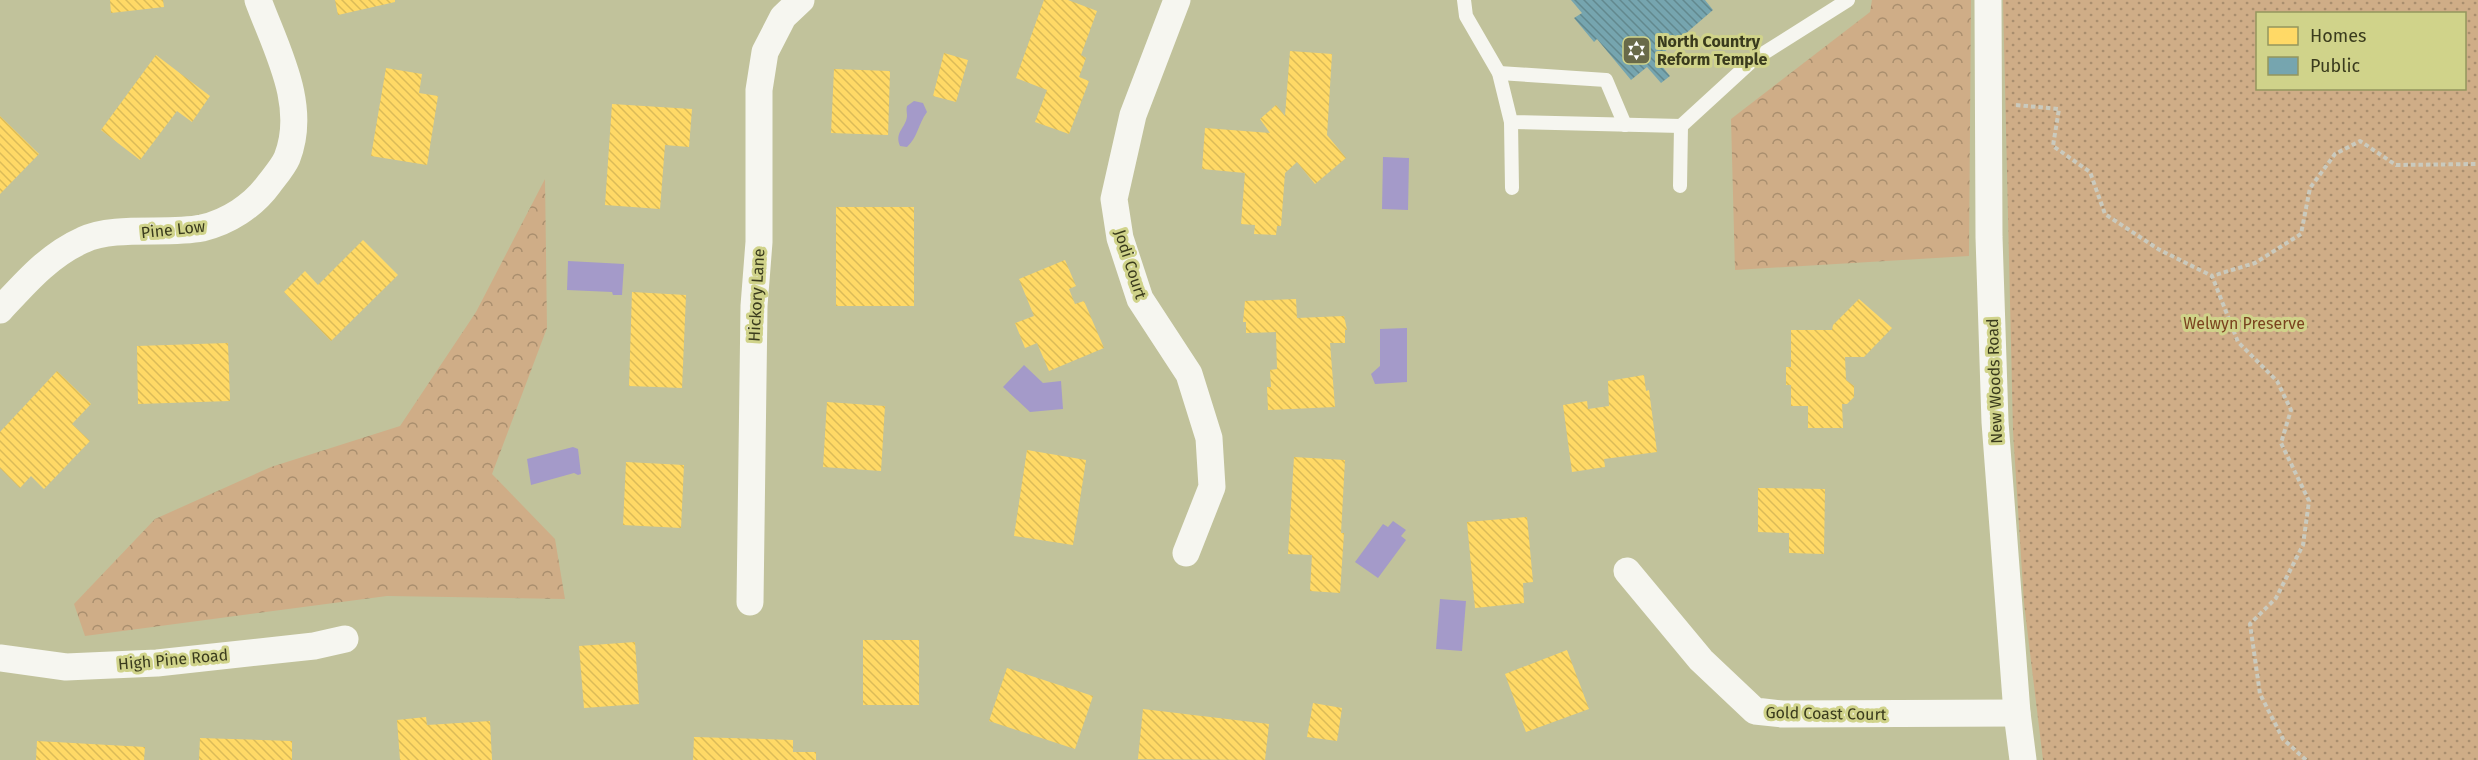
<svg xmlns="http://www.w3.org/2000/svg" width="2478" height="760" font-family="'Fira Sans',sans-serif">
	<defs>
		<pattern id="forest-crowns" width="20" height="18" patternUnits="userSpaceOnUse" patternTransform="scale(1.5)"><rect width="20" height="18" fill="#cfad87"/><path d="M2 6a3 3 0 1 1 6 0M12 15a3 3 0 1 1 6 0" fill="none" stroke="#a98e6e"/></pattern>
		<pattern id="park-dots" width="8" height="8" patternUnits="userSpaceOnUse" patternTransform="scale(1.5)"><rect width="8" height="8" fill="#cfad87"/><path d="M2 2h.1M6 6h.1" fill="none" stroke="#a98e6e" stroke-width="1.8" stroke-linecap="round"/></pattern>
		<pattern id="homes-back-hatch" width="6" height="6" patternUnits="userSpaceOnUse" patternTransform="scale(1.5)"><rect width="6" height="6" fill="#ffd966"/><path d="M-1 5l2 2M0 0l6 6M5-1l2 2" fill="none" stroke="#dbbb58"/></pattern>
		<pattern id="public-back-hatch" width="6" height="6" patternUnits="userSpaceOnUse" patternTransform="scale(1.5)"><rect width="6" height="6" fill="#76a5af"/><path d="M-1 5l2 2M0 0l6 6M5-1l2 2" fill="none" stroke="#62888e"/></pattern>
	</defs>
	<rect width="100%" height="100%" fill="#c1c29b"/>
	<g fill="url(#forest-crowns)">
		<polygon points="1872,0 1971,0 1969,256 1735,270 1731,119 1870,12"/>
		<polygon points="545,179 547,328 492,474 555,539 565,599 387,596 85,636 74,604 155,519 271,467 400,426 476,312"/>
	</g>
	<path fill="url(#park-dots)" fill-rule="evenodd" d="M 2003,0 L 2478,0 L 2478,760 L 2043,760 L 2024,603 L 2013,431 ZM 2258,14 L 2464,14 L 2464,88 L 2258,88 Z"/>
	<g fill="#a49ac9">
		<path d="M 914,101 L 923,103 L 927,112 C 918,124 918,137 907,147 L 900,146 C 894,132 906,128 907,116 C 907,113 906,109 907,106 Z"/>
		<polygon points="1383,157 1409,158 1408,210 1382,209"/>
		<polygon points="568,261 624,264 622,295 613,295 612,292 567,290"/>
		<polygon points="1407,328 1407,382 1375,384 1371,374 1380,366 1380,329"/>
		<polygon points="1024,365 1043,383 1061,381 1063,409 1030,412 1003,387"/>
		<polygon points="573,447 578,449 581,474 578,475 574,473 531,485 527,459"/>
		<polygon points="1393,521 1406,530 1401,536 1406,540 1378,578 1355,562 1383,524 1388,527"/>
		<polygon points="1440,599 1466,601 1462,651 1436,649"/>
	</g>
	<g fill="url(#homes-back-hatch)">
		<polygon points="110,0 163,0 164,7 111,13"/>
		<polygon points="335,0 395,0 395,2 338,15"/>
		<polygon points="1044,0 1068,0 1097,11 1081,55 1086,58 1079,77 1089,81 1069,134 1035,122 1047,90 1016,78"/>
		<polygon points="1290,51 1332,54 1327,135 1346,158 1315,184 1297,162 1285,173 1281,226 1277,226 1276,235 1254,234 1255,225 1241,224 1245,173 1202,169 1205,128 1270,133 1260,119 1276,105 1285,116"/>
		<polygon points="944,53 968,60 956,102 933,96"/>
		<polygon points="156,55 210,96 192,122 177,111 140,160 101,130"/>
		<polygon points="386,68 422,74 419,93 438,96 427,165 371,156"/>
		<polygon points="834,69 890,71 888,135 831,133"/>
		<polygon points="612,104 692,109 689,147 665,145 660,209 605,205"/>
		<polygon points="0,116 39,154 0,194"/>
		<rect x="836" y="207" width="78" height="99"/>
		<polygon points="363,240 398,275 331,341 284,292 305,271 318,285"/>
		<polygon points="1065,260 1076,286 1069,289 1075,304 1084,301 1104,348 1049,371 1037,343 1025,348 1015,323 1034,316 1019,279"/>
		<polygon points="632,292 686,295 682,388 629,386"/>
		<polygon points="1296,299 1297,318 1344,316 1347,330 1345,330 1345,343 1330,343 1335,407 1268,410 1267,387 1271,387 1270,370 1277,369 1276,332 1246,333 1246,322 1243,322 1245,301"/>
		<polygon points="1859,299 1892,328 1864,357 1845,357 1846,380 1854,386 1854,397 1847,404 1842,404 1843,428 1808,428 1808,406 1791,406 1791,385 1786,385 1786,367 1791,367 1791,330 1832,330 1833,325"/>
		<polygon points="228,343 230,401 138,404 137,346"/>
		<polygon points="57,371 91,404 72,424 90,441 44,489 31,476 20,488 0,468 0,432"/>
		<polygon points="1644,375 1646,391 1649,390 1657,452 1604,459 1605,467 1572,472 1563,405 1587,401 1588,409 1609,406 1608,381"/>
		<polygon points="827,402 885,406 881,471 823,467"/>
		<polygon points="1027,450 1086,460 1073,545 1014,536"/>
		<polygon points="1294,457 1345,460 1341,533 1344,533 1340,593 1310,591 1312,555 1288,554"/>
		<polygon points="626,462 684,465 681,528 623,525"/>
		<polygon points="1758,488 1825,489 1824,554 1789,553 1789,533 1758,532"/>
		<polygon points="1527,517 1533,582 1523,583 1524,603 1475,608 1467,522"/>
		<rect x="863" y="640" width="56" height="65"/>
		<polygon points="635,642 639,704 584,708 579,646"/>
		<polygon points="1567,650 1589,709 1526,732 1505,674"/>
		<polygon points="1007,668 1093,696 1075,749 989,721"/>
		<polygon points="1313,703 1342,708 1337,741 1307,737"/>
		<polygon points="1143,709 1269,724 1265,760 1138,759"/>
		<polygon points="426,717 427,725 490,721 492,760 400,760 397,720"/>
		<polygon points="694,737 793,740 793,752 816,752 816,760 693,760"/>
		<polygon points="200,738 292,741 292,760 199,760"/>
		<polygon points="37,741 145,747 144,760 36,760"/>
	</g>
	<polygon fill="url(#public-back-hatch)" points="1571,0 1705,0 1713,10 1656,59 1670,76 1661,83 1647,67 1631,80 1597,39 1594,42 1574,18 1582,13"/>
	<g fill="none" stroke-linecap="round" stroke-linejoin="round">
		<g stroke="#cacabe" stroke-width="4" stroke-dasharray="4.5 3" stroke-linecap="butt">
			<polyline points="2016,105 2059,109 2053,146 2090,172 2105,214 2158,249 2212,276"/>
			<polyline points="2306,760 2283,739 2260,694 2250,624 2276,598 2303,545 2309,501 2281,443 2291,410 2277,381 2238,342 2212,276 2255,263 2301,234 2310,188 2335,154 2360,141 2396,165 2478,164"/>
		</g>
		<g stroke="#f6f6f0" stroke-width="14">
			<polyline points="1464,0 1466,16 1499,73 1511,122 1681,126 1753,60 1848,0"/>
			<polyline points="1499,73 1606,80 1625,125"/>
			<polyline points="1511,122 1512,188"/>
			<polyline points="1680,186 1681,126"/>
		</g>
		<g stroke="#f6f6f0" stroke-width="27">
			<polyline points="1177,0 1133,115 1114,199 1120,238 1140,299 1189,374 1209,438 1212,487 1186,553"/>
			<polyline points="1988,0 1989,237 1995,422 2017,713 2023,760"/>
			<path d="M 0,310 C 25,283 49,255 83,240 C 115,225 167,235 202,228 C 228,222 253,206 269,184 C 275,176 283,167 287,158 C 308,105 276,49 258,0"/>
			<polyline points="1627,571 1701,660 1755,711 1782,714 2017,713"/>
			<polyline points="750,602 754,306 759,242 759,90 765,52 783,17 801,0"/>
			<polyline points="0,658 66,667 157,663 314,646 345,639"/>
		</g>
	</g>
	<defs>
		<symbol id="synagogue-square" viewBox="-11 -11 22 22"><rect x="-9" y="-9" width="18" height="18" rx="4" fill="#696a49" stroke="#d0d38a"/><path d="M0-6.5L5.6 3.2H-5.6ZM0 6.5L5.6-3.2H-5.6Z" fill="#fff"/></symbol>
	</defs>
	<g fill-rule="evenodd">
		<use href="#synagogue-square" x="1620" y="34" width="33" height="33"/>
	</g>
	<g text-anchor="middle" stroke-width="6" stroke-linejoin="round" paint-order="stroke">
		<g font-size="16" font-weight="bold" fill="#3a3b1d" stroke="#d0d38a" text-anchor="start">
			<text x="1657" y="47">North Country<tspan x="1657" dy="18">Reform Temple</tspan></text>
		</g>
		<g font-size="16" fill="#3a3b1d" stroke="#d0d38a">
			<text transform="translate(173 229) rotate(-6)" y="6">Pine Low</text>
			<text transform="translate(1131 264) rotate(72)" y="6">Jodi Court</text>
			<text transform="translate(756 295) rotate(-87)" y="6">Hickory Lane</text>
			<text transform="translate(1994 381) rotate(-92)" y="6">New Woods Road</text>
			<text transform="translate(173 659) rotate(-5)" y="6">High Pine Road</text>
			<text transform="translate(1826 713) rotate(1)" y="6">Gold Coast Court</text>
		</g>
		<g font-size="16" fill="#7a421f" stroke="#d0d38a">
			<text x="2244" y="329">Welwyn Preserve</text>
		</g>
	</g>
	<rect x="2256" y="12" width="210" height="78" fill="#d0d38a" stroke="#94965e" stroke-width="1.5"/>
	<rect x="2268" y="27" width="30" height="18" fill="#ffd966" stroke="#94965e" stroke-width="1.5"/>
	<text x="2310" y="42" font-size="18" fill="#3a3b1d">Homes</text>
	<rect x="2268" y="57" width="30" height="18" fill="#76a5af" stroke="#94965e" stroke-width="1.5"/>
	<text x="2310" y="72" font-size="18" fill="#3a3b1d">Public</text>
</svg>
